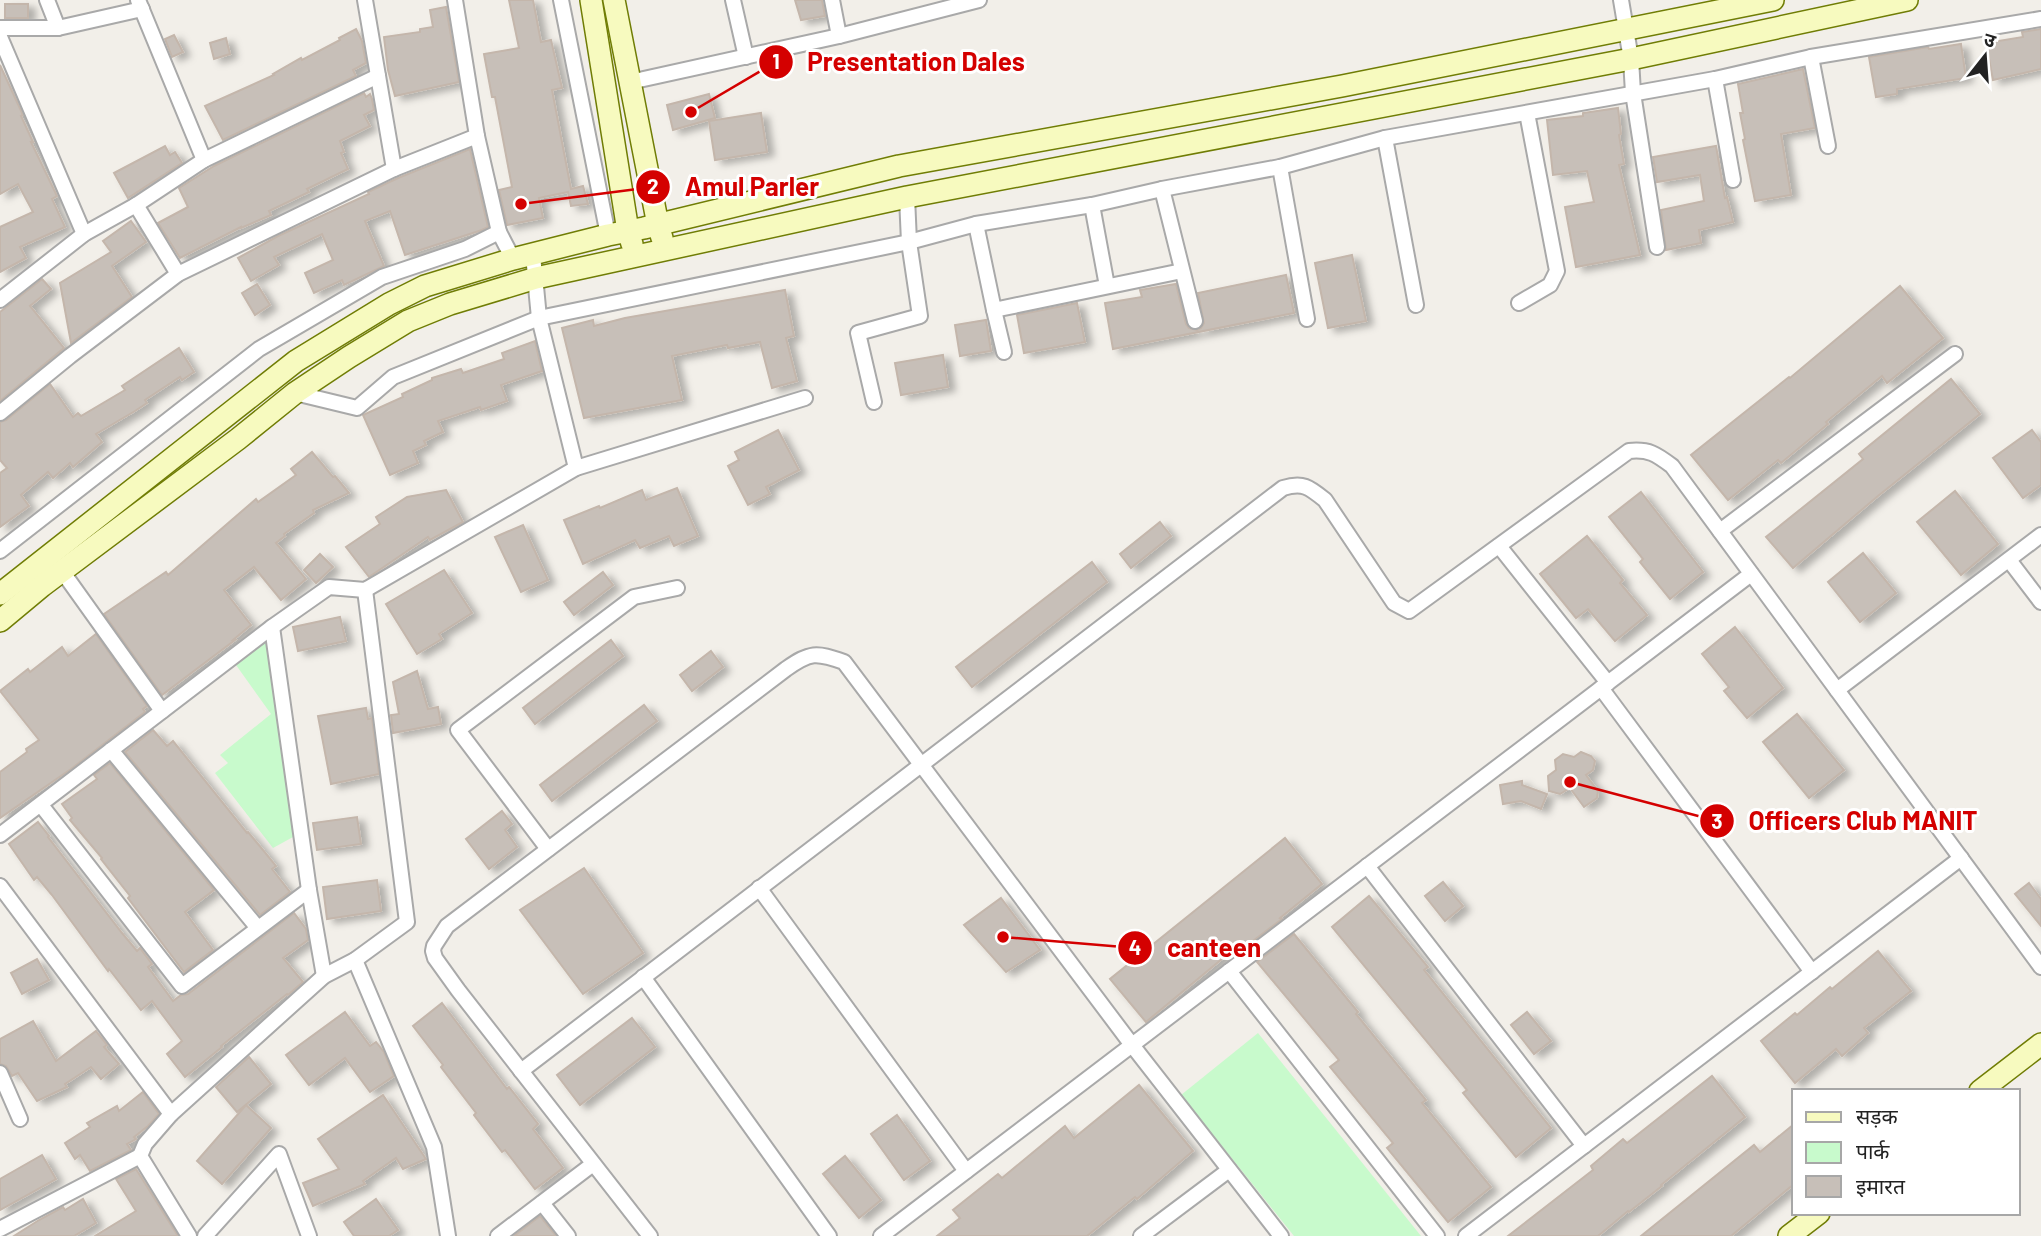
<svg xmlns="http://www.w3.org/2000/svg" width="2041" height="1236" font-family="Barlow,'Noto Sans Devanagari',sans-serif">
	<defs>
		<filter id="shadow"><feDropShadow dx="7" dy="4" stdDeviation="3.5" flood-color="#0004"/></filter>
	</defs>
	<rect width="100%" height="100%" fill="#f2efe9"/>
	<g fill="#c8facc">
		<polygon points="269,638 293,837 273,848 215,773 228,763 220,755 271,714 236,665"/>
		<polygon points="1258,1033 1421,1236 1294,1236 1181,1095"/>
	</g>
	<g fill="#c7bfb8" stroke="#c4b6ab" stroke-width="2" filter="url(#shadow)">
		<polygon points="509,0 533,0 541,42 551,40 562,88 552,90 571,189 583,186 588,204 571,206 568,192 539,198 543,218 507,225 499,190 512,187 495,97 492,97 484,54 519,48"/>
		<polygon points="795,0 822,0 825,16 801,20"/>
		<rect x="5" y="4" width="23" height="14"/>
		<polygon points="446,7 459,82 395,96 388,70 384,37 420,32 420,29 433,27 430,10"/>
		<polygon points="356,29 362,41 366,63 353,70 356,76 223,140 205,106 274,75 273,74 301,58 302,60 340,40 339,38"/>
		<polygon points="2041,29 2041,69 1993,80 1986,43 2023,37 2022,32"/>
		<polygon points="174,35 183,52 172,57 165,39"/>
		<polygon points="226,38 230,54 214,59 210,43"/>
		<polygon points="1961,44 1966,78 1897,89 1897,94 1876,97 1869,57 1928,47 1929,49"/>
		<polygon points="0,65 23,115 21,116 33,142 31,142 57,196 52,199 65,227 20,247 26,258 0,272 0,227 33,212 18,184 0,194"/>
		<polygon points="1803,69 1815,128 1781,134 1791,195 1755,201 1743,140 1745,139 1740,113 1743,113 1738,84"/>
		<polygon points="364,93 366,97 370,94 372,99 374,110 364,115 370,126 340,141 344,152 341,153 348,169 307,189 309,192 269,211 271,215 241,228 241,227 180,258 158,223 188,207 179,188 214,166"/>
		<polygon points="709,94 715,118 673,130 667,105"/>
		<polygon points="1618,108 1621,134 1619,135 1624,164 1619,165 1640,255 1576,267 1565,207 1594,202 1587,171 1553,175 1547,120 1583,116 1583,113"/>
		<polygon points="761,113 767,152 715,160 709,121"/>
		<polygon points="165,146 170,155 175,152 182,163 128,198 114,173"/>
		<polygon points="1716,146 1725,198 1727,197 1733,222 1699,230 1701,243 1666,250 1661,210 1704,201 1700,175 1657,182 1653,157"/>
		<polygon points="470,149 488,227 482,230 405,255 390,211 365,221 384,266 344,285 342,280 314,293 305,273 333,260 322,234 274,257 279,265 251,281 238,258 278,236 369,194 368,192 398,178"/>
		<polygon points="131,221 146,242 112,266 132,297 71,343 60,283 111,252 103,241"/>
		<polygon points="1352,255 1366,321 1328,328 1315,263"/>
		<polygon points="1286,275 1294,313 1113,349 1105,303 1142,297 1140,290 1176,284 1186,324 1189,328 1197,330 1201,328 1204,323 1198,293"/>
		<polygon points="42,279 51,289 30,306 64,348 0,401 0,312"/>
		<polygon points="257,284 270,305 255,315 242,293"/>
		<polygon points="1900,286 1943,338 1887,383 1882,376 1826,422 1828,424 1781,463 1778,460 1728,500 1691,455 1789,377 1790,378"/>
		<polygon points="785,290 794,336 786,338 797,381 772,388 760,342 728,348 727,345 672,356 682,400 584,418 562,328 593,320 594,326 625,318"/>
		<polygon points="1077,303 1085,342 1024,353 1017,315"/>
		<polygon points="986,320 991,351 960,356 955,325"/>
		<polygon points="535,341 542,371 501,385 507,401 481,410 480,407 438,421 443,432 424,441 426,445 413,451 418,463 390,475 363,415 403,397 402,394 432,380 432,378 461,369 463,373 504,359 502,353"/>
		<polygon points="179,348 194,372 182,380 180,377 145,400 147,403 135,411 96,434 102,442 73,467 70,463 53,478 48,472 21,495 29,506 0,527 0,473 7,468 0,460 0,422 6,420 50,384 73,417 78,413 81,416 125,390 122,386"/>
		<polygon points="943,355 948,387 901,395 895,363"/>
		<polygon points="1951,379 1980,414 1878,496 1793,568 1766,537 1863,459 1859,454"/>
		<polygon points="778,430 799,470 766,487 770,494 748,505 728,466 739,460 735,452"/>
		<polygon points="2032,430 2041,442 2041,485 2023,498 1993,458"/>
		<polygon points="312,452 333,477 335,476 349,493 313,510 314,513 284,534 285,536 276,543 306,579 281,600 254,567 224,590 251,625 233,640 235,640 162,695 104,614 166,572 168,575 256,499 258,502 296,475 291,469"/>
		<polygon points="677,488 698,536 674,546 669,536 640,548 635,540 583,564 564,520 599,506 600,508 642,490 646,500"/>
		<polygon points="446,490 463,522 430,540 428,537 369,577 346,547 380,524 376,517 407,497"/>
		<polygon points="1955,491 1998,544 1961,575 1917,522"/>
		<polygon points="1641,492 1703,572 1670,599 1640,562 1643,559 1609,517"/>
		<polygon points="1160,522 1171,536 1131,568 1120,554"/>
		<polygon points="523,525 548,580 521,592 495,537"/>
		<polygon points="1587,536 1623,580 1620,583 1647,615 1615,641 1588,609 1576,618 1540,574"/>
		<polygon points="1863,553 1896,593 1860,622 1828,582"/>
		<polygon points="320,554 333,567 316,583 304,570"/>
		<polygon points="1092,562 1107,582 972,687 956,667"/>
		<polygon points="444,570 472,613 439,634 442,639 417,654 386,604"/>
		<polygon points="603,572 613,585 574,615 564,602"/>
		<polygon points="340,617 346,641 298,651 293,627"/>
		<polygon points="1735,627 1783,688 1747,718 1724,691 1729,687 1702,654"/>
		<polygon points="96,634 147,706 143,709 145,712 71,769 0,818 0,772 27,752 26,749 39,740 0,691 28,669 30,672 62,647 68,656"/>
		<polygon points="611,640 623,656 535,724 523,708"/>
		<polygon points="711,651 723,667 692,691 680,675"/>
		<polygon points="417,671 428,709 438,707 441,724 393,733 391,715 399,714 393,682"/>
		<polygon points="644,705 657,721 552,801 540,785"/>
		<polygon points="366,708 368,719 372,718 379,774 331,784 318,716"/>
		<polygon points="1797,714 1844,770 1809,798 1763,742"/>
		<polygon points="153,730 167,746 173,741 247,833 248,832 263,850 276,866 272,869 290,892 260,915 125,752"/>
		<polygon points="1581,752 1591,756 1595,761 1593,770 1586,775 1598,791 1597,798 1584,807 1570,788 1560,794 1549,791 1548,776 1556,770 1555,760 1563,754 1574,757"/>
		<polygon points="110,763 214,890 185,912 213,950 184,972 128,898 130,896 101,859 102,858 70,820 72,818 62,804 97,779 94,775"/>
		<polygon points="1522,781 1522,785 1547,794 1541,809 1521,801 1503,804 1500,785"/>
		<polygon points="502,811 512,824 505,830 517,847 489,869 466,839"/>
		<polygon points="357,817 361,844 317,850 313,823"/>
		<polygon points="38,822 49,836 48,837 122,933 137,951 140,948 152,964 148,967 173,1001 181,995 188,994 294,913 306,929 308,940 283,958 303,982 288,995 287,994 221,1046 222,1047 185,1077 167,1054 182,1041 152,1001 141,1010 109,969 108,971 52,895 37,877 34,880 9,844"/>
		<polygon points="1285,838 1322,884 1280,918 1282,919 1237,953 1234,949 1146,1022 1110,979"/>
		<polygon points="584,868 643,953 583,994 520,910"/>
		<polygon points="377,880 381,911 327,919 323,887"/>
		<polygon points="1443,882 1463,906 1445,921 1425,896"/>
		<polygon points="2029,883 2041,899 2041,926 2015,894"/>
		<polygon points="1369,896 1428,967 1424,970 1551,1128 1516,1157 1463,1093 1467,1090 1332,927"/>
		<polygon points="1001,898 1040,950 1006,972 964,925"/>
		<polygon points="1294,934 1358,1012 1356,1014 1426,1100 1422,1103 1491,1187 1448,1222 1387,1148 1393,1143 1330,1067 1339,1060 1257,962"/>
		<polygon points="1878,951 1911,991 1864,1028 1868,1033 1842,1056 1836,1049 1795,1083 1761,1041 1795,1013 1797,1015 1830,987 1832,989"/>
		<polygon points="37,959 49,980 22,994 11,973"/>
		<polygon points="442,1003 507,1089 509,1087 538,1124 533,1129 563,1168 535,1189 505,1150 502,1152 474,1115 476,1113 441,1067 443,1065 413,1026"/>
		<polygon points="345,1012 370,1046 376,1042 384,1052 394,1076 370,1092 345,1058 309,1085 286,1055"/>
		<polygon points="1527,1012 1551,1041 1534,1054 1511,1025"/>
		<polygon points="632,1018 655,1047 580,1105 557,1075"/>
		<polygon points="33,1021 56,1061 96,1031 107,1045 104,1047 119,1064 101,1079 91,1067 65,1084 67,1087 37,1101 18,1073 12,1076 6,1066 0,1064 0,1039"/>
		<polygon points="249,1057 271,1084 237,1112 216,1087"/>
		<polygon points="1712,1076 1745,1117 1661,1185 1662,1186 1629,1212 1628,1211 1598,1236 1508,1236 1593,1170 1591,1166 1623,1139 1627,1143"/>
		<polygon points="1139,1085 1193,1151 1137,1199 1135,1197 1087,1236 937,1236 960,1218 953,1210 998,1174 1002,1178 1065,1126 1074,1138"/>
		<polygon points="143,1092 159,1114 148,1126 134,1137 136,1139 127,1144 131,1150 90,1171 80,1155 75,1159 65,1143 90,1127 87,1123 117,1106 119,1111"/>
		<polygon points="383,1095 426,1159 403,1169 396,1158 363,1181 365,1184 313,1206 303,1183 339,1169 318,1139"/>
		<polygon points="246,1105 271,1128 222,1184 197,1161"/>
		<polygon points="897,1115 930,1161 904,1180 871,1134"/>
		<polygon points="1794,1124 1794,1184 1731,1236 1641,1236 1754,1145 1760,1152"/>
		<polygon points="42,1155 56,1179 0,1210 0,1179"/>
		<polygon points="845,1156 881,1200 859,1218 823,1174"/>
		<polygon points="136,1169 178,1236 95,1236 136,1211 116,1179"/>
		<polygon points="83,1199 96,1223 74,1236 14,1236 39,1220 63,1207 65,1210"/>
		<polygon points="376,1199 398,1230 389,1236 354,1236 344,1222"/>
		<polygon points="540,1216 556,1236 514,1236"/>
	</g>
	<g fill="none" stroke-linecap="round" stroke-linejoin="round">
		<defs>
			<g id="street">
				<polyline points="47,0 58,28"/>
				<polyline points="138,0 204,160"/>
				<polyline points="365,0 394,169"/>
				<polyline points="455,0 477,136 499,232 513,259"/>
				<polyline points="561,0 608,235"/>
				<polyline points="733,0 746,57"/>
				<polyline points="832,0 839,36"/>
				<polyline points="1621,0 1631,59 1633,93 1657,247"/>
				<polyline points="0,28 58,28 142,9"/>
				<polyline points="0,37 84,234"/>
				<polyline points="1811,57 1828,146"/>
				<polyline points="1715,79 1733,180"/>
				<polyline points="630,82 839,36 979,0"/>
				<polyline points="1385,138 1416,305"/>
				<polyline points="1280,167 1307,319"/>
				<polyline points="1162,189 1195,321"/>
				<polyline points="136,205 178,274"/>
				<polyline points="1092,205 1107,286"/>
				<polyline points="976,224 994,310 1182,271"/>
				<polyline points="533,255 539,318 576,468"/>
				<polyline points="0,300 84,234 136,205 204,160 378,76"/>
				<polyline points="1519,303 1550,285 1557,271 1527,113"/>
				<polyline points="994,310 1004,352"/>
				<polyline points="295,393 357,408 393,377 539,318 909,242 976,224 1092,205 1162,189 1280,167 1385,138 1715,79 1811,57 2041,19"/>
				<polyline points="874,402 858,333 920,316 909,242 907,197"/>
				<polyline points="0,413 70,356 178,274 394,169 477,136"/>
				<polyline points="1720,531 1955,354"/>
				<polyline points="1499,546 1608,683"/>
				<polyline points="0,551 259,349 382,277 465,249 499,232"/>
				<polyline points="2009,560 2041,602"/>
				<polyline points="62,571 162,711"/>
				<polyline points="272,627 309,890 324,976"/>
				<polyline points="1601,688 1812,972"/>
				<polyline points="1837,690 2041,535"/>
				<polyline points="111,750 257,927"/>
				<polyline points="41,805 182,986 309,890"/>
				<polyline points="0,835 272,627 329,587 365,590 576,468 805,398"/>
				<polyline points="548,849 458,730 634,597 677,588"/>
				<polyline points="1367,866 1584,1146"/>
				<polyline points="0,886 171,1114 145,1144 140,1156 189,1236"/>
				<polyline points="759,888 966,1171"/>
				<polyline points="355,960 434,1147 448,1236"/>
				<polyline points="1229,971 1437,1236"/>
				<polyline points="643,977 829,1236"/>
				<path d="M 521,1071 L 1283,488 C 1303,482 1309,487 1325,500 L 1394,603 L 1409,611 L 1629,451 C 1649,449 1656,454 1672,466 L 2041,967"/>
				<polyline points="0,1073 20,1119"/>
				<polyline points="171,1114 324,976 355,960 407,922 365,590"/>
				<polyline points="542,1203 568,1236"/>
				<polyline points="0,1229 140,1156"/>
				<polyline points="205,1236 279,1154 309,1236"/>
				<polyline points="498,1236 593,1164"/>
				<path d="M 650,1236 L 458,990 L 435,958 L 433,951 L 434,946 L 447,926 L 786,669 C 810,652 816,652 844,662 L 1132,1045 L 1281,1236"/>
				<polyline points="881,1236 1751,574"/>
				<polyline points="1141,1236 1229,1170"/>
				<polyline points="1466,1236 1961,858"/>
			</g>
			<g id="secondary">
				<polyline points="591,0 628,231 632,244"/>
				<polyline points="614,0 658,225 662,238"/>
				<polyline points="0,594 296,361 389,304 425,286 513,259 608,235 644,228 899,166 1342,86 1773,0"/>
				<polyline points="0,621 42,586 238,439 295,393 349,357 408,321 450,304 536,278 907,197 1631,59 1907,0"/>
				<polyline points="1980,1091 2041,1044"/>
				<polyline points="1789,1236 1819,1213"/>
			</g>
		</defs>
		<use href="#street" stroke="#a9a9a9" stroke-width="18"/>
		<use href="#secondary" stroke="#707d05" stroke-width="24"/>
		<use href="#street" stroke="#fff" stroke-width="14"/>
		<use href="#secondary" stroke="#f7fabf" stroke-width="21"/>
	</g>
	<path fill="none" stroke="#d40000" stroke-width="2.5" d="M691 112L776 62M521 204L653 187M1570 782L1717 821M1003 937L1135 948"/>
	<g fill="#d40000" stroke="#fff" stroke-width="2.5">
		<circle cx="691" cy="112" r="7"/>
		<circle cx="521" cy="204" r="7"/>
		<circle cx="1570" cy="782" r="7"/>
		<circle cx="1003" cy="937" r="7"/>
		<circle cx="776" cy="62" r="18"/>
		<circle cx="653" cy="187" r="18"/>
		<circle cx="1717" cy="821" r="18"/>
		<circle cx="1135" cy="948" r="18"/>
	</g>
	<g font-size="21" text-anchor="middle" font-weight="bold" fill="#fff">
		<text x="776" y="69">1</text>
		<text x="653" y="194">2</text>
		<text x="1717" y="829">3</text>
		<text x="1135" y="955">4</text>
	</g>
	<g font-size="26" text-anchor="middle" font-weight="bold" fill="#d40000" stroke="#fff" stroke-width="6" stroke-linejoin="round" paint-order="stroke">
		<text x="916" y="71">Presentation Dales</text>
		<text x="752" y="196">Amul Parler</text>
		<text x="1863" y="830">Officers Club MANIT</text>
		<text x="1214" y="957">canteen</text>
	</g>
	<rect x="1792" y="1089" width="228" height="126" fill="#ffffff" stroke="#a7a7a7" stroke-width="2"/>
	<rect x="1806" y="1112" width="35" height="10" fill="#f7fabf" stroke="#a7a7a7" stroke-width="2"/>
	<text x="1856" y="1124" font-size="21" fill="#222222">सड़क</text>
	<rect x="1806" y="1142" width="35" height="21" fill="#c8facc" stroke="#a7a7a7" stroke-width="2"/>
	<text x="1856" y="1159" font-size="21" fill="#222222">पार्क</text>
	<rect x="1806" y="1176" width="35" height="21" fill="#c7bfb8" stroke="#a7a7a7" stroke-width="2"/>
	<text x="1856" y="1194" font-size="21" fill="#222222">इमारत</text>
	<g transform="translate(1985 56) rotate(17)" stroke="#ffffff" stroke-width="5" paint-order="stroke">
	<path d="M0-5L12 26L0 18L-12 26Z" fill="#222222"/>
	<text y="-10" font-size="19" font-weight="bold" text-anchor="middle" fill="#222222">उ</text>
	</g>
</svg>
